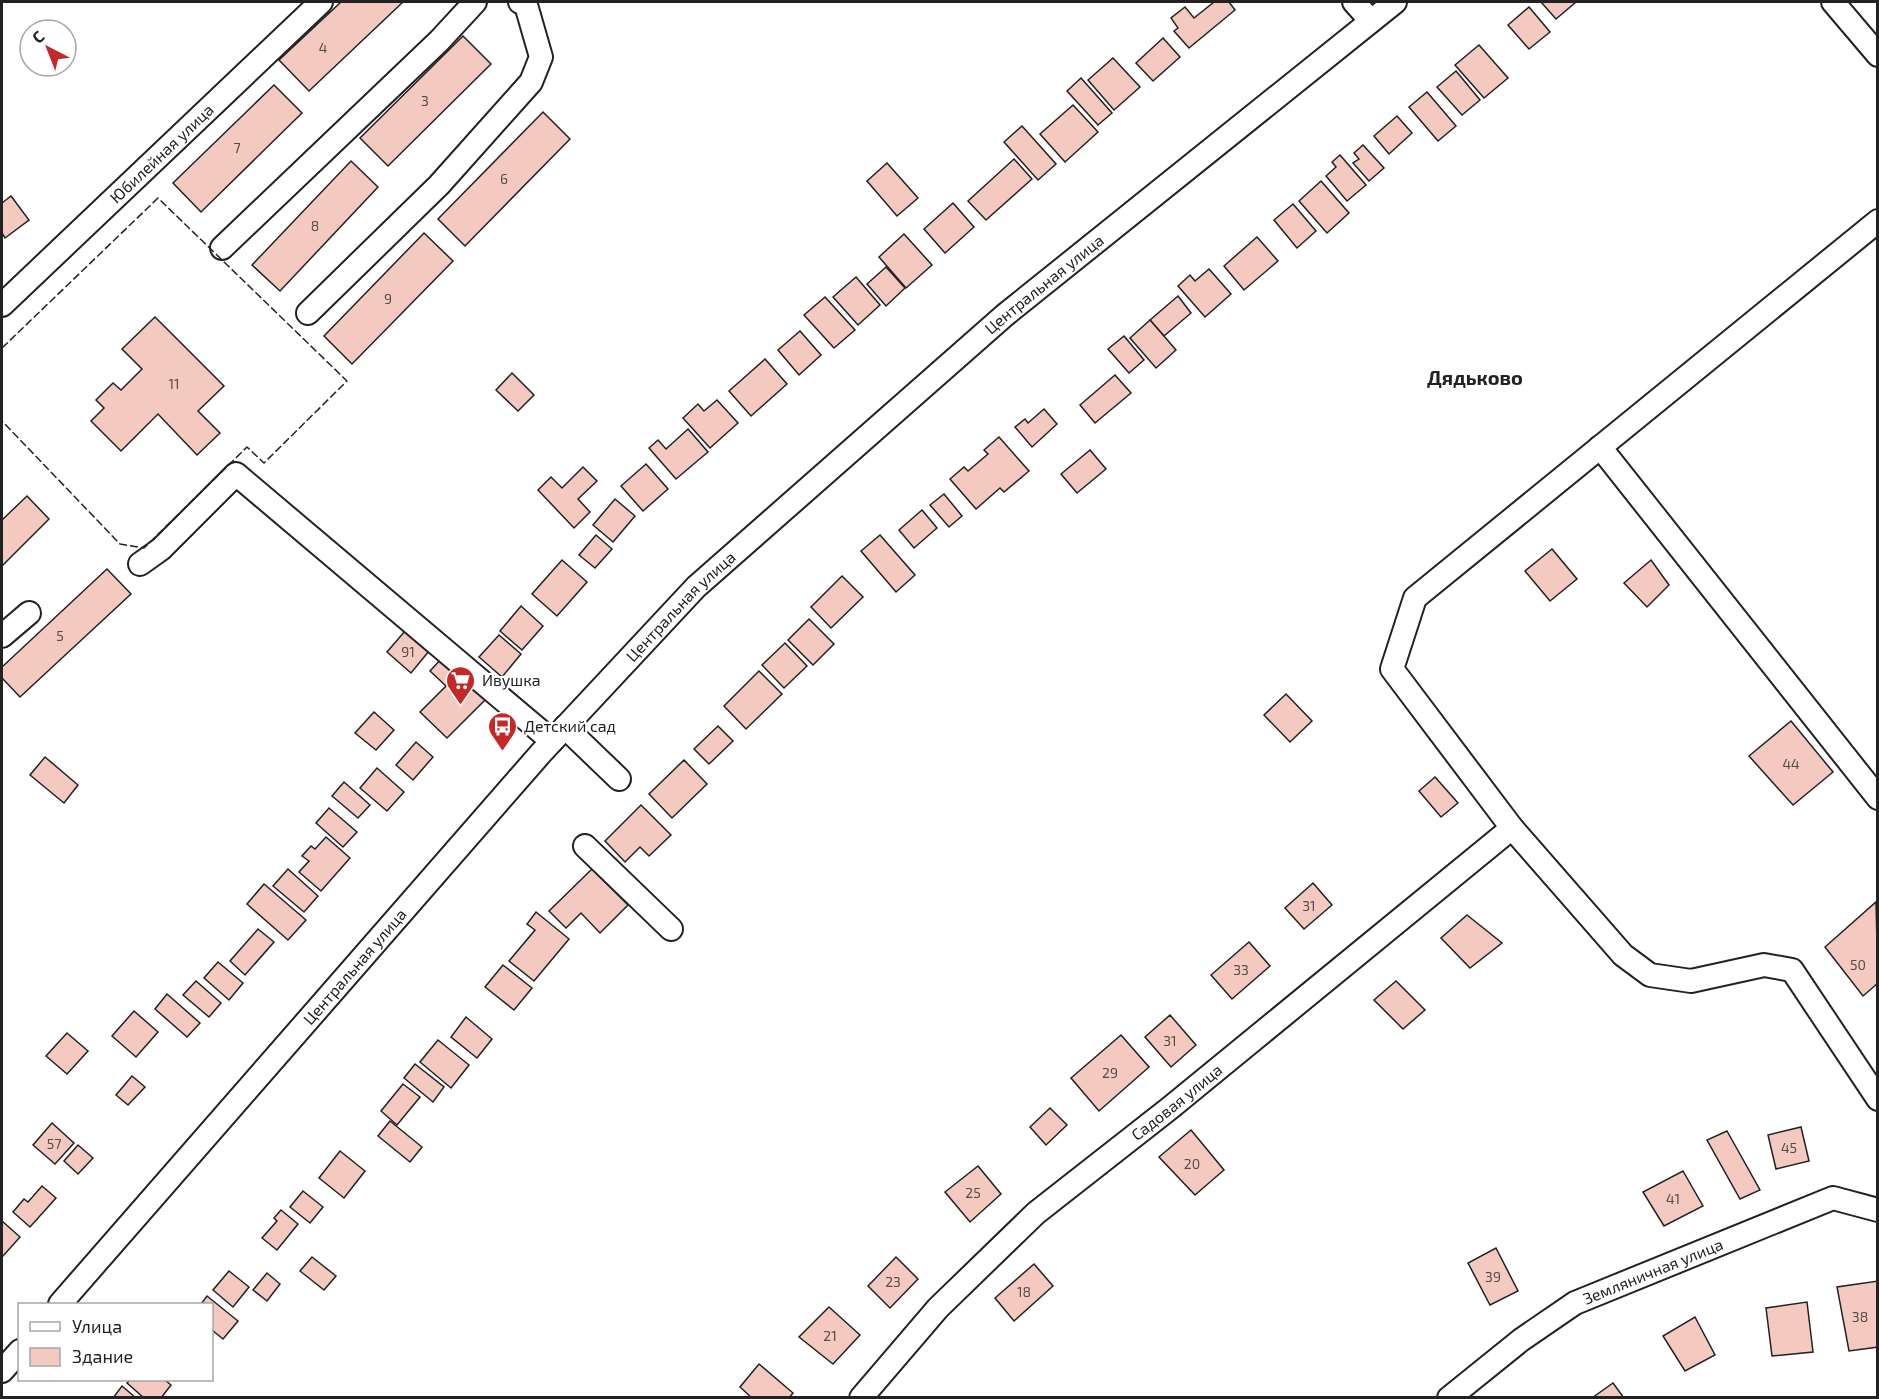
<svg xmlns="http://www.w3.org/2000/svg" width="1879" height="1399" font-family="'Exo 2',sans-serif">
	<rect width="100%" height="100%" fill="#fff"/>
	<g fill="#f3c9c0" stroke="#222" stroke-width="1.5">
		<polygon points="341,2 403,2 309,91 279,60"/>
		<polygon points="1214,2 1229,2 1235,10 1189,48 1174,31 1178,28 1171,18 1185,7 1194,18"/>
		<polygon points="1541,2 1576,2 1556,19"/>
		<polygon points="1529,7 1550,32 1529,49 1508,25"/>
		<polygon points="463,36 491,64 388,166 360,138"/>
		<polygon points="1163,38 1180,57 1153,81 1136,63"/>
		<polygon points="1479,45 1508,78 1484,98 1455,65"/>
		<polygon points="1113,58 1140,87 1114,110 1088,80"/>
		<polygon points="1456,71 1480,100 1462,115 1437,87"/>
		<polygon points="1081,78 1112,113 1098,125 1067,91"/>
		<polygon points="274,85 302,113 201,212 173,183"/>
		<polygon points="1427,92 1456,126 1438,141 1409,107"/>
		<polygon points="1073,105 1098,132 1065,162 1040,134"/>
		<polygon points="543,112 570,139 465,246 438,219"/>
		<polygon points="1397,116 1412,133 1389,154 1374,136"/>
		<polygon points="1022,126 1056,164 1038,180 1004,142"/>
		<polygon points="1363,145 1384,168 1369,181 1353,163 1359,159 1354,153"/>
		<polygon points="1340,155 1366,185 1347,201 1326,176 1336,167 1332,162"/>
		<polygon points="1014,159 1032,179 986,220 968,201"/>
		<polygon points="351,161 378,187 280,291 252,265"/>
		<polygon points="887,163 918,198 897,216 867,181"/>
		<polygon points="1321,181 1349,213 1327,233 1299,201"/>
		<polygon points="11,196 29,220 5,238 2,233 2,203"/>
		<polygon points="953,203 974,227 945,253 924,229"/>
		<polygon points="1293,204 1316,231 1297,248 1274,220"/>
		<polygon points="424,233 453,261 352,364 324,336"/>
		<polygon points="904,234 932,265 906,288 879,257"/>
		<polygon points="1257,237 1278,261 1244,290 1224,266"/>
		<polygon points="886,267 905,288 886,306 867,284"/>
		<polygon points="1209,269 1231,294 1205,317 1178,286 1190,275 1195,281"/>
		<polygon points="856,277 880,305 858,325 833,297"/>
		<polygon points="1178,296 1191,313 1164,336 1150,320"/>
		<polygon points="825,297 855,330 834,348 804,315"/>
		<polygon points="155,317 224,386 198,411 220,433 197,455 158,414 121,451 91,421 104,408 96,400 113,383 121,390 142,369 122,349"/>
		<polygon points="1150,320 1176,350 1156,368 1130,338"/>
		<polygon points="800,331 821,355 799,375 778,350"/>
		<polygon points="1124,336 1144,360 1129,373 1108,349"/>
		<polygon points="765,359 787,384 751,416 729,391"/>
		<polygon points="512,373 534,395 518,411 496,390"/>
		<polygon points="1115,375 1131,393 1095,423 1080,405"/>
		<polygon points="717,400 738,423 710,448 683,418 698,404 704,411"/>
		<polygon points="1044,409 1057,424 1032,447 1015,427 1025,419 1028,423"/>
		<polygon points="688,429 708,452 676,479 649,448 658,440 666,449"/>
		<polygon points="999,437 1029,471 1004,492 1000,488 976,509 950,479 964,467 968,471 988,454 984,450"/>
		<polygon points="1090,450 1106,469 1077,493 1061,474"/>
		<polygon points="646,464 668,489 643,511 621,486"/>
		<polygon points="583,467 597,481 578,499 590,512 574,528 538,490 551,477 562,488"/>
		<polygon points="944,494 962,516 949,527 930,505"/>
		<polygon points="27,496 49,519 2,566 2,520"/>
		<polygon points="615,499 635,516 613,542 593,525"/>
		<polygon points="922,510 937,528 914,548 899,530"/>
		<polygon points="596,535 612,549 595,568 579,555"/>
		<polygon points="880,535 915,575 896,592 861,551"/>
		<polygon points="1552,549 1577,579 1550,601 1525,571"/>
		<polygon points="562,560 587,582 557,616 532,594"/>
		<polygon points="1651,560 1669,585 1647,607 1624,583"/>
		<polygon points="107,569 131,594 20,697 2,678 2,667"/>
		<polygon points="842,576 863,597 831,628 811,607"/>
		<polygon points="521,606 543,626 522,650 500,631"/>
		<polygon points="809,619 834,644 813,665 788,640"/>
		<polygon points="405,631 429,651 411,673 387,652"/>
		<polygon points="499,635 521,654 502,677 479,657"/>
		<polygon points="785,643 807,666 784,688 762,665"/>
		<polygon points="442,658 488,697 447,738 420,712 446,686 430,671"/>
		<polygon points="759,671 782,694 746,729 724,706"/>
		<polygon points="1286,694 1312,721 1290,742 1264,715"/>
		<polygon points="374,712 394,730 376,750 355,733"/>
		<polygon points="1791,721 1833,772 1793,805 1749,756"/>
		<polygon points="718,726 733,741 709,764 694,749"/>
		<polygon points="416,742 433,757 413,780 396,765"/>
		<polygon points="45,757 78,785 64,803 30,775"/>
		<polygon points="684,760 707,784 672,818 649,794"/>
		<polygon points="377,768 404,792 387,811 360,788"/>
		<polygon points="1435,777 1458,803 1441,817 1419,791"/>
		<polygon points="344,782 370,805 358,818 332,796"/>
		<polygon points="641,805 671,835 649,856 640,847 625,862 605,841"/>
		<polygon points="329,808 357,832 343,847 316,823"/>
		<polygon points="326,837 350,858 321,891 299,872 309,861 302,856 311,846 315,849"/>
		<polygon points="288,869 318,896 304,912 273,886"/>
		<polygon points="592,869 628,905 600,933 581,913 566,928 549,911"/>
		<polygon points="1313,883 1332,905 1304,929 1285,908"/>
		<polygon points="264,884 306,920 288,940 247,904"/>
		<polygon points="1876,902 1878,983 1863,996 1825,947"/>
		<polygon points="536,912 569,939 534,981 509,961 535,930 527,924"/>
		<polygon points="1467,915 1502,943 1470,968 1441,938"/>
		<polygon points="258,929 274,942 245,975 230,961"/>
		<polygon points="1249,942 1270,966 1232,999 1211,975"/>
		<polygon points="218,962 243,983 229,1000 204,978"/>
		<polygon points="503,965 532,988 514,1010 485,987"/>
		<polygon points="196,981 221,1003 209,1017 183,995"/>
		<polygon points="1396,981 1425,1010 1403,1029 1374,1000"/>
		<polygon points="167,994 200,1023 187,1037 155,1009"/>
		<polygon points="134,1011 158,1032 136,1057 112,1036"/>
		<polygon points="1170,1015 1196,1045 1171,1067 1145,1037"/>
		<polygon points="466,1017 492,1039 477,1058 451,1037"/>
		<polygon points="67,1033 88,1051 67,1074 46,1056"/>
		<polygon points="1121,1035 1149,1067 1099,1111 1071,1078"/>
		<polygon points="438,1040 469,1065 451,1088 420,1062"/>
		<polygon points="415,1064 444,1087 433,1102 404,1078"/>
		<polygon points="132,1076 145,1087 128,1105 116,1095"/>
		<polygon points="403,1084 420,1097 397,1125 381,1111"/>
		<polygon points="1050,1108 1067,1125 1046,1145 1030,1127"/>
		<polygon points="390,1121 422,1147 410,1162 378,1136"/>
		<polygon points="52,1123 74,1143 55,1164 33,1145"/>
		<polygon points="1801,1127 1809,1161 1776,1169 1768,1135"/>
		<polygon points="1191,1130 1224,1170 1195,1195 1159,1157"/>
		<polygon points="1727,1131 1760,1190 1740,1199 1707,1140"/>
		<polygon points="78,1145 93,1158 78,1174 64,1161"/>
		<polygon points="340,1151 365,1171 344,1198 319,1178"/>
		<polygon points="978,1166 1001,1194 970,1222 945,1192"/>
		<polygon points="1683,1171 1703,1206 1664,1226 1643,1192"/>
		<polygon points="42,1186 56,1198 30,1227 13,1212 24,1199 28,1202"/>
		<polygon points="303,1191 323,1207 310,1223 290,1207"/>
		<polygon points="281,1210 298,1224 277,1250 262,1238 277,1221 274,1218"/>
		<polygon points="2,1221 20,1237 3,1256 2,1255"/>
		<polygon points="1496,1248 1518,1291 1490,1305 1468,1263"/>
		<polygon points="312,1257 336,1276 324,1290 300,1271"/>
		<polygon points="896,1257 918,1279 890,1308 868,1286"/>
		<polygon points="1034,1264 1053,1286 1014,1321 995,1298"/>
		<polygon points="229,1271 249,1287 233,1307 213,1290"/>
		<polygon points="267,1273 280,1284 267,1301 253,1290"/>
		<polygon points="1878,1281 1878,1347 1849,1351 1837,1287"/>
		<polygon points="207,1296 238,1321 223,1339 212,1330 212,1304 201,1304"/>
		<polygon points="1807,1302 1813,1352 1772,1356 1766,1308"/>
		<polygon points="829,1307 860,1335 833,1364 799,1337"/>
		<polygon points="1695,1317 1715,1355 1685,1371 1663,1336"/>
		<polygon points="759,1364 793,1393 789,1398 752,1398 740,1387"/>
		<polygon points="130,1380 165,1380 171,1385 161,1398 144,1398 127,1383"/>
		<polygon points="1613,1383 1624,1398 1592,1398"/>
		<polygon points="122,1386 136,1398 113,1398"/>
	</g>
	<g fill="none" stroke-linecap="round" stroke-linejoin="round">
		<defs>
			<g id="minor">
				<polyline points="1354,2 1371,21"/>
				<polyline points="1833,2 1878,55"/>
				<polyline points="1878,221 1415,598 1392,669 1512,828 1623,955 1650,975 1691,981 1764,965 1792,970 1878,1099"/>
				<polyline points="222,248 439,41 475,2"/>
				<path id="s1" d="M 2,305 L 321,2"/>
				<polyline points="308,313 439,185 531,82 541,57 526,5 520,2"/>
				<polyline points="1600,447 1878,798"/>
				<polyline points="140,564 161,549 236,474 552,741"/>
				<polyline points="2,636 29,613"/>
				<polyline points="565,727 619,779"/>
				<polyline points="585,846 671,929"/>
				<path id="s2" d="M 60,1304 L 541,753 L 696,587 L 1005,315 L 1395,2"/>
				<polyline points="2,1371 20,1351"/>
				<path id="s3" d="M 861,1398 L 938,1308 L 1036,1213 L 1170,1108 L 1512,828"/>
				<path id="s4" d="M 1449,1398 L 1521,1340 L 1575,1303 L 1833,1198 L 1878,1210"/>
			</g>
		</defs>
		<use href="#minor" stroke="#222" stroke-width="26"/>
		<use href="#minor" stroke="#fff" stroke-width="22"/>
		<polyline stroke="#222" stroke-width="1.5" stroke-dasharray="8 3" stroke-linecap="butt" points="2,348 158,198 347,381 264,463 247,447 144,548 120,544 2,421"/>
	</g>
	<defs>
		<symbol id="supermarket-pin" viewBox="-11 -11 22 30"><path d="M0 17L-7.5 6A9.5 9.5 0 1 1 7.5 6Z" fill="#c62828" stroke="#fff"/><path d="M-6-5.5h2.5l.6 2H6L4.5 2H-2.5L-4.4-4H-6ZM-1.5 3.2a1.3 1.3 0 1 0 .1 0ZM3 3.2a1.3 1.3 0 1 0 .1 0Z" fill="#fff"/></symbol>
		<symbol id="bus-pin" viewBox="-11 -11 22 30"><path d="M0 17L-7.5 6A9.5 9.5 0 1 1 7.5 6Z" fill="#c62828" stroke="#fff"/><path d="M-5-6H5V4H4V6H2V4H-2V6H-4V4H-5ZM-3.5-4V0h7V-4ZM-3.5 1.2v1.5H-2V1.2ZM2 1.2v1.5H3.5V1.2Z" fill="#fff"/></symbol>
	</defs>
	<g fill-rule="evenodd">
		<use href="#supermarket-pin" x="444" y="664" width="33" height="45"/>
		<use href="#bus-pin" x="486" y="710" width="33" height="45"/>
	</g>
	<g text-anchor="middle" stroke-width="4.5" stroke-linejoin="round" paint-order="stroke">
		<g font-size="14" fill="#564c4a">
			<text x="323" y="53">4</text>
			<text x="425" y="106">3</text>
			<text x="237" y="153">7</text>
			<text x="504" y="184">6</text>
			<text x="315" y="231">8</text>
			<text x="388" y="304">9</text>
			<text x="174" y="389">11</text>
			<text x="60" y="641">5</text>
			<text x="408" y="657">91</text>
			<text x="1791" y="769">44</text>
			<text x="1309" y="911">31</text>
			<text x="1858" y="970">50</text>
			<text x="1241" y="975">33</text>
			<text x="1170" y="1046">31</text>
			<text x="1110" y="1078">29</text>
			<text x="54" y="1149">57</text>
			<text x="1789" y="1153">45</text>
			<text x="1192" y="1169">20</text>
			<text x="973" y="1198">25</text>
			<text x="1673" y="1204">41</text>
			<text x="1493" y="1282">39</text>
			<text x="893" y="1287">23</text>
			<text x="1024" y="1297">18</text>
			<text x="1860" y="1322">38</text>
			<text x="830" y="1341">21</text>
		</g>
		<g font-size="16" fill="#222" stroke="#fff">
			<text dy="6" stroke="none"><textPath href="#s1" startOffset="220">Юбилейная улица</textPath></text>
			<text dy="6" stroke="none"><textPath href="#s2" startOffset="1420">Центральная улица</textPath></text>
			<text dy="6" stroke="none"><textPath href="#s2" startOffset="934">Центральная улица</textPath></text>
			<text dy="6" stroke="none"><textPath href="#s2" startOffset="448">Центральная улица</textPath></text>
			<text dy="6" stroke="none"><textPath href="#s3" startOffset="434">Садовая улица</textPath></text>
			<text dy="6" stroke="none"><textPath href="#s4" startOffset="242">Земляничная улица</textPath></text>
		</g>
		<g font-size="16" fill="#222" stroke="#fff" text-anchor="start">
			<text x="482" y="686">Ивушка</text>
			<text x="524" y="732">Детский сад</text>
		</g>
		<g font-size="20" font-weight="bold" fill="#222" stroke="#fff">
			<text x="1475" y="385">Дядьково</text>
		</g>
	</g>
	<rect width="1879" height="1399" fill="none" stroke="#222222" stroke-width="6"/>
	<rect x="18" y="1303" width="195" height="78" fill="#ffffff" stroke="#a7a7a7" stroke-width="1.5"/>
	<rect x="30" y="1322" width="30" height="9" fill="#ffffff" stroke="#a7a7a7" stroke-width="1.5"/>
	<text x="72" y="1333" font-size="18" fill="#222222">Улица</text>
	<rect x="30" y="1348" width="30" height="18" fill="#f3c9c0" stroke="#a7a7a7" stroke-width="1.5"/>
	<text x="72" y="1363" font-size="18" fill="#222222">Здание</text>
	<g transform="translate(48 48) rotate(318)"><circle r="28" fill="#ffffff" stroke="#a7a7a7" stroke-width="1.5"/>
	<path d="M0-4.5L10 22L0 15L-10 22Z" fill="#c62828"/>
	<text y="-9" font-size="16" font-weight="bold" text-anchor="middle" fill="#222222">С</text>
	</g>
</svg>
